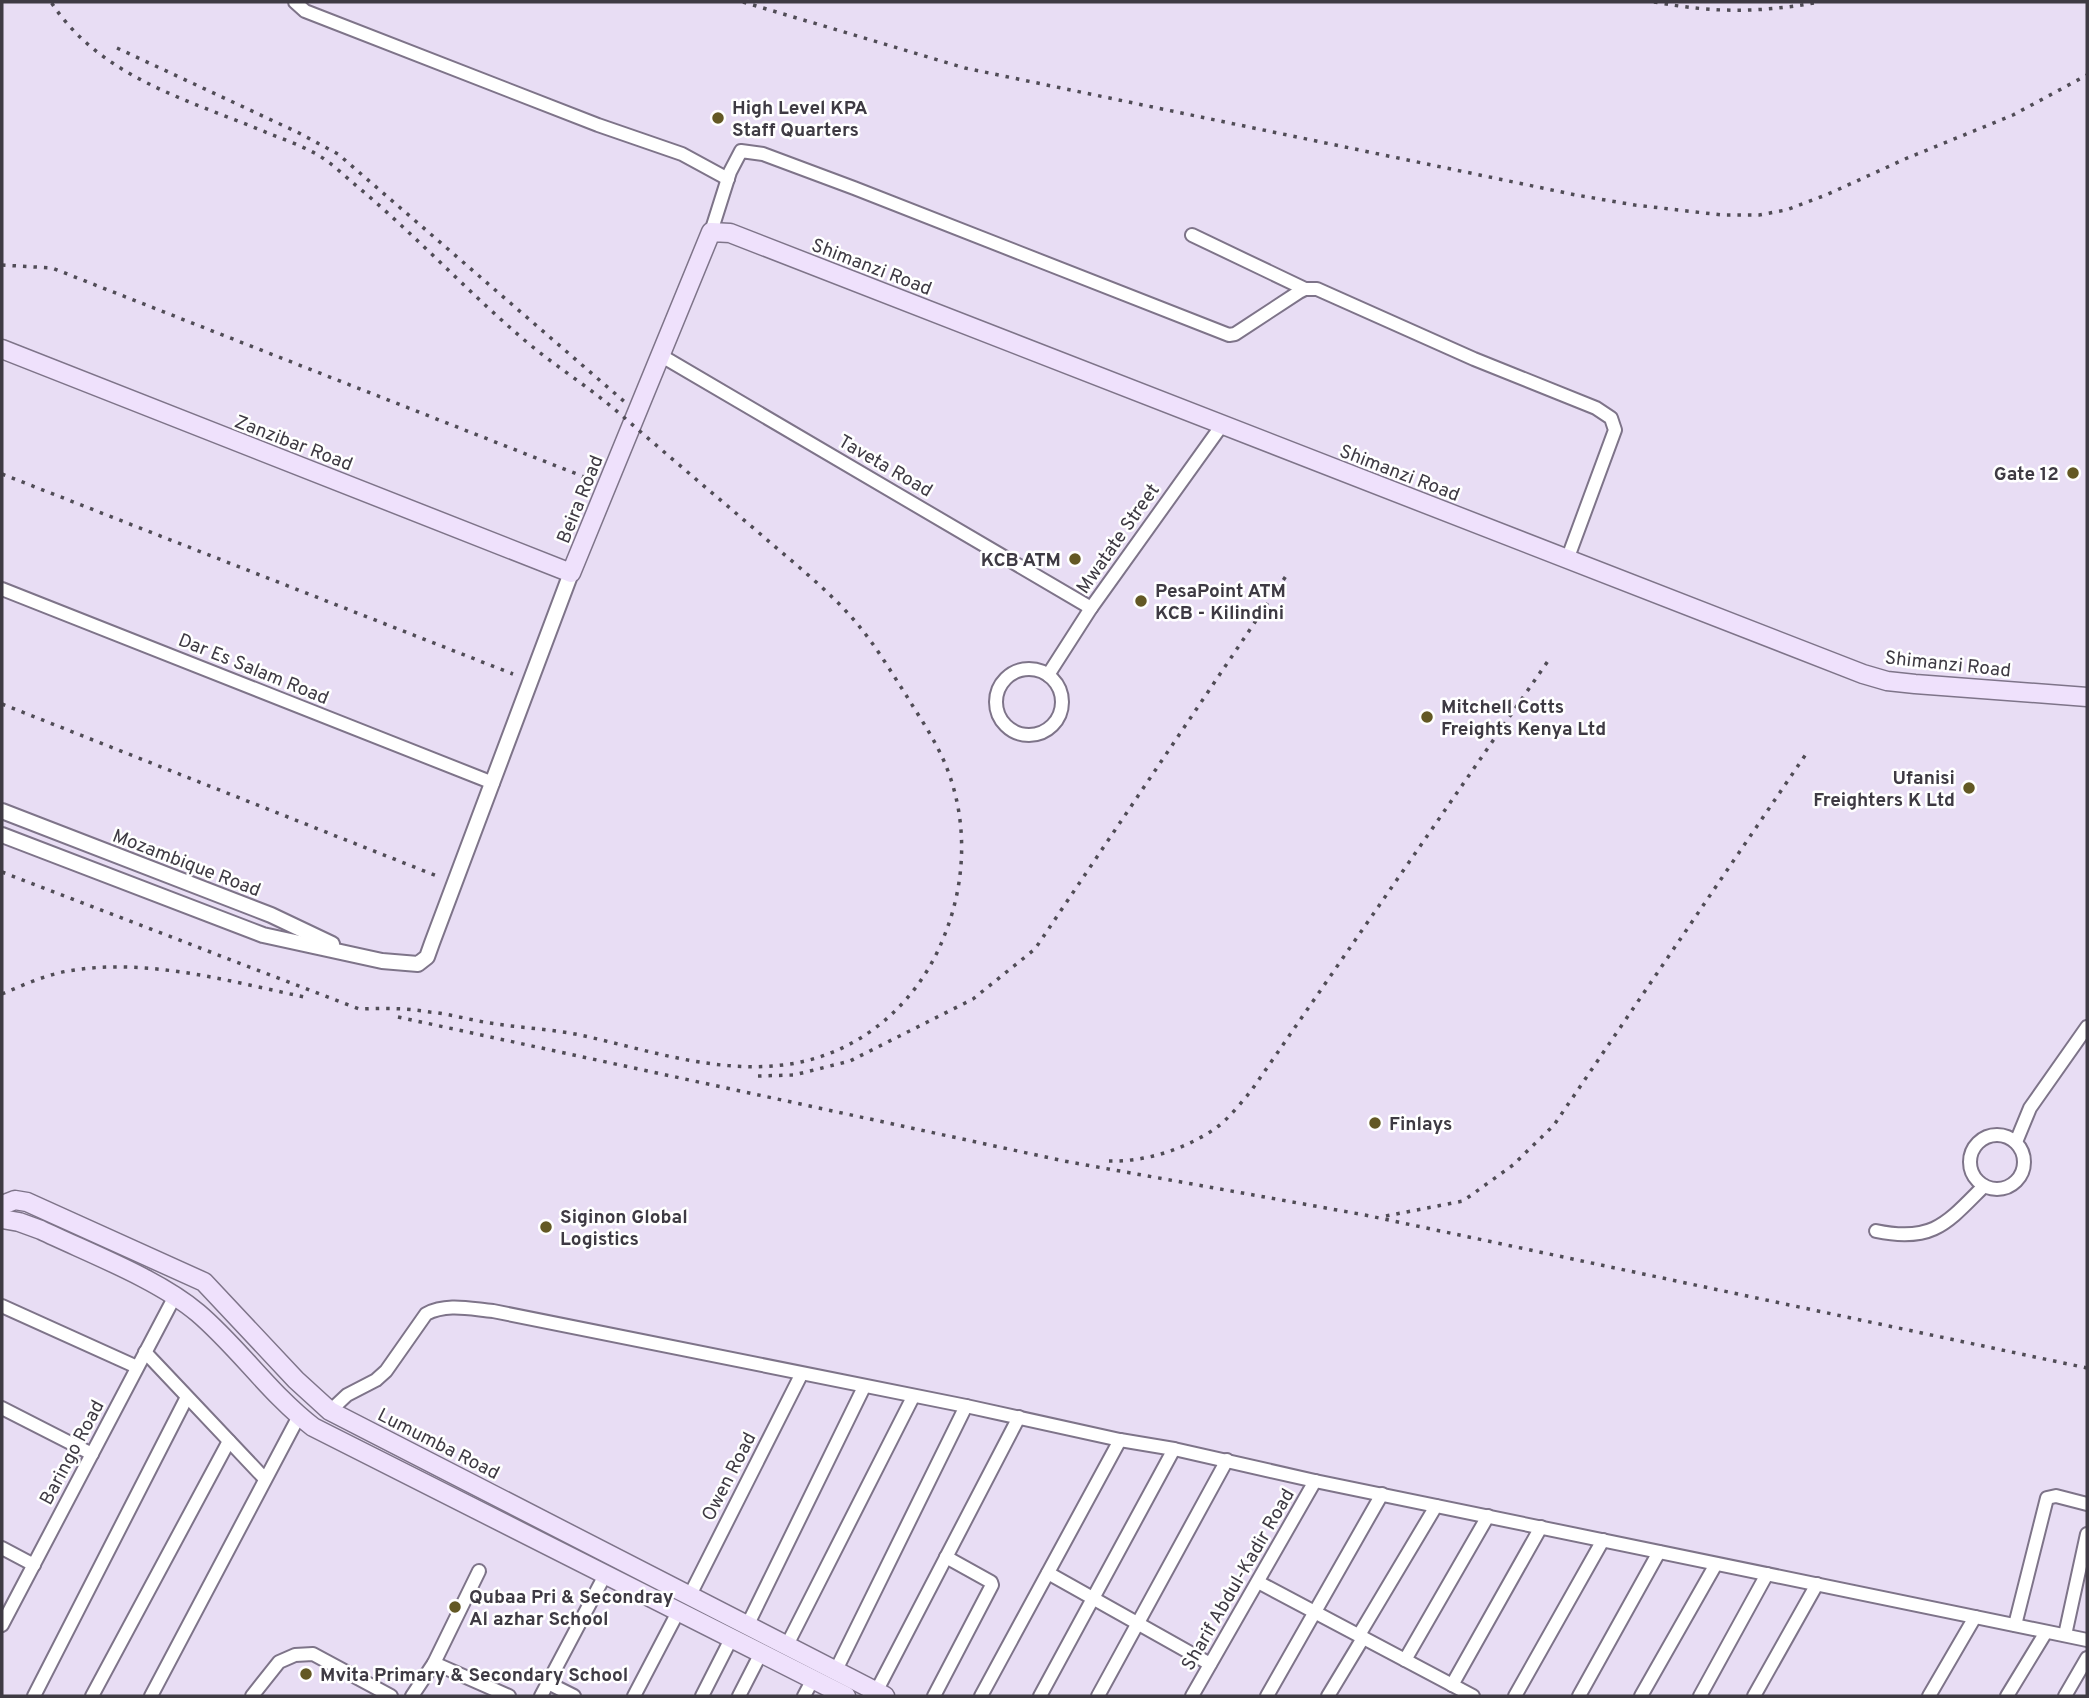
<svg xmlns="http://www.w3.org/2000/svg" width="2089" height="1698" font-family="Overpass,sans-serif">
	<rect width="100%" height="100%" fill="#e8ddf4"/>
	<g fill="none" stroke-linecap="round" stroke-linejoin="round">
		<defs>
			<g id="minor">
				<polyline points="295,2 305,11 598,125 682,154 728,179"/>
				<polyline points="711,232 730,172 741,151 763,154 854,188 1229,335 1235,334 1299,292 1305,289 1317,289 1474,359 1596,408 1611,418 1615,430 1567,560"/>
				<polyline points="1192,235 1305,289"/>
				<polyline points="660,355 1091,608"/>
				<polyline points="2,589 493,783"/>
				<circle cx="1029" cy="702" r="33"/>
				<polyline points="1048,675 1091,608 1222,425"/>
				<circle cx="1997" cy="1162" r="27"/>
				<polyline points="2016,1142 2030,1108 2087,1027"/>
				<path d="M 1876,1231 C 1933,1243 1947,1223 1984,1186"/>
				<polyline points="2,1306 137,1367"/>
				<polyline points="145,1352 265,1479"/>
				<polyline points="2,1408 92,1454"/>
				<path d="M 330,1411 L 347,1395 L 376,1380 L 386,1371 L 426,1314 C 447,1303 470,1309 493,1311 L 966,1406 L 1120,1440 L 1174,1449 L 1315,1481 L 2087,1640"/>
				<polyline points="2,1548 34,1565"/>
				<polyline points="1048,1573 1210,1664"/>
				<polyline points="1258,1582 1473,1696"/>
				<polyline points="690,1595 801,1375"/>
				<polyline points="748,1624 864,1387"/>
				<polyline points="2,1625 175,1296"/>
				<polyline points="2015,1625 2047,1498 2056,1496 2087,1504"/>
				<polyline points="1359,1635 1436,1506"/>
				<polyline points="2065,1635 2087,1534"/>
				<polyline points="787,1645 913,1397"/>
				<polyline points="1405,1660 1488,1516"/>
				<polyline points="434,1663 479,1571"/>
				<polyline points="836,1670 966,1406"/>
				<polyline points="548,1683 574,1696"/>
				<polyline points="1452,1685 1541,1527"/>
				<polyline points="876,1692 1019,1417"/>
				<polyline points="34,1696 187,1397"/>
				<polyline points="92,1696 229,1441"/>
				<polyline points="151,1696 299,1416"/>
				<polyline points="252,1696 279,1662 295,1655 313,1654 391,1696"/>
				<polyline points="412,1696 434,1663 509,1696"/>
				<polyline points="541,1696 605,1575"/>
				<polyline points="634,1696 678,1612"/>
				<polyline points="702,1696 731,1639"/>
				<polyline points="739,1696 761,1653"/>
				<polyline points="804,1696 813,1679"/>
				<polyline points="934,1696 992,1585 991,1582 946,1557"/>
				<polyline points="981,1696 1120,1440"/>
				<polyline points="1040,1696 1174,1449"/>
				<polyline points="1098,1696 1227,1460"/>
				<polyline points="1192,1696 1315,1481"/>
				<polyline points="1267,1696 1382,1494"/>
				<polyline points="1328,1696 1363,1638"/>
				<polyline points="1515,1696 1603,1540"/>
				<polyline points="1579,1696 1659,1552"/>
				<polyline points="1641,1696 1716,1564"/>
				<polyline points="1700,1696 1767,1574"/>
				<polyline points="1754,1696 1817,1584"/>
				<polyline points="1929,1696 1975,1617"/>
				<polyline points="2007,1696 2046,1632"/>
				<polyline points="2065,1696 2087,1658"/>
			</g>
			<g id="tertiary">
				<polyline points="2,811 271,915 332,944"/>
				<polyline points="2,835 263,935 382,961 418,964 427,957 432,943 571,573"/>
			</g>
			<g id="secondary">
				<polyline points="2,349 571,573 711,232 730,233 1863,674 1887,681 1915,684 2087,697"/>
				<polyline points="2,1205 15,1200 27,1202 204,1282 296,1380 330,1411 885,1696"/>
				<path d="M 2,1219 L 19,1222 L 41,1230 C 89,1253 158,1279 198,1313 C 239,1348 270,1394 313,1427 L 846,1696"/>
			</g>
		</defs>
		<use href="#minor" stroke="#7e7489" stroke-width="16"/>
		<use href="#tertiary" stroke="#7e7489" stroke-width="18"/>
		<use href="#secondary" stroke="#7e7489" stroke-width="21"/>
		<use href="#minor" stroke="#fff" stroke-width="12"/>
		<use href="#tertiary" stroke="#fff" stroke-width="14"/>
		<use href="#secondary" stroke="#efe1fc" stroke-width="18"/>
		<g stroke="#504c56" stroke-width="3.5" stroke-dasharray="3.5 7" stroke-linecap="butt">
			<polyline points="743,2 965,68 1576,195 1635,205 1722,215 1759,215 1786,210 1826,195 1905,159 2013,115 2087,75"/>
			<path d="M 1654,2 C 1716,13 1757,13 1820,2"/>
			<polyline points="117,48 297,132 338,154 626,403"/>
			<polyline points="2,265 52,268 587,478"/>
			<polyline points="2,474 513,674"/>
			<polyline points="2,704 437,876"/>
			<path d="M 2,872 L 359,1009 C 383,1008 406,1008 430,1012 C 450,1014 470,1020 490,1023 C 520,1028 551,1029 580,1035 C 649,1050 718,1075 790,1064 C 862,1053 920,1001 945,934 C 966,881 968,820 946,766 C 936,741 920,718 906,695 C 890,670 874,643 854,620 C 828,590 795,564 765,538 C 716,496 667,455 619,413 C 588,386 553,365 522,338 C 466,290 415,235 358,187 C 348,179 338,169 327,161 C 308,147 284,140 263,131 C 185,99 99,76 51,2"/>
			<path d="M 2,994 C 23,985 45,975 68,971 C 147,957 232,982 309,998"/>
			<polyline points="398,1017 1064,1161 1365,1215 2087,1368"/>
			<polyline points="758,1076 794,1075 850,1061 973,999 1035,949 1288,573"/>
			<path d="M 1109,1161 C 1144,1162 1183,1150 1213,1130 C 1227,1121 1240,1104 1251,1091 L 1548,661"/>
			<polyline points="1386,1216 1463,1201 1513,1165 1554,1125 1806,754"/>
		</g>
	</g>
	<g fill="#635824" stroke="#fff" stroke-width="2.5">
		<circle cx="718" cy="118" r="7"/>
		<circle cx="2073" cy="473" r="7"/>
		<circle cx="1075" cy="559" r="7"/>
		<circle cx="1141" cy="601" r="7"/>
		<circle cx="1427" cy="717" r="7"/>
		<circle cx="1969" cy="788" r="7"/>
		<circle cx="1375" cy="1123" r="7"/>
		<circle cx="546" cy="1227" r="7"/>
		<circle cx="455" cy="1607" r="7"/>
		<circle cx="306" cy="1674" r="7"/>
	</g>
	<g text-anchor="middle" stroke-width="5" stroke-linejoin="round" paint-order="stroke">
		<g font-size="19" font-weight="bold" fill="#3e3a43" stroke="#fff" text-anchor="start">
			<text x="732" y="114">High Level KPA<tspan x="732" dy="22">Staff Quarters</tspan></text>
			<text x="2059" y="480" text-anchor="end">Gate 12</text>
			<text x="1061" y="566" text-anchor="end">KCB ATM</text>
			<text x="1155" y="597">PesaPoint ATM<tspan x="1155" dy="22">KCB - Kilindini</tspan></text>
			<text x="1441" y="713">Mitchell Cotts<tspan x="1441" dy="22">Freights Kenya Ltd</tspan></text>
			<text x="1955" y="784" text-anchor="end">Ufanisi<tspan x="1955" dy="22">Freighters K Ltd</tspan></text>
			<text x="1389" y="1130">Finlays</text>
			<text x="560" y="1223">Siginon Global<tspan x="560" dy="22">Logistics</tspan></text>
			<text x="469" y="1603">Qubaa Pri &amp; Secondray<tspan x="469" dy="22">Al azhar School</tspan></text>
			<text x="320" y="1681">Mvita Primary &amp; Secondary School</text>
		</g>
		<g font-size="19" fill="#3e3a43" stroke="#fff">
			<text transform="translate(872 266) rotate(21)" y="7">Shimanzi Road</text>
			<text transform="translate(294 442) rotate(21)" y="7">Zanzibar Road</text>
			<text transform="translate(886 465) rotate(30)" y="7">Taveta Road</text>
			<text transform="translate(1400 472) rotate(21)" y="7">Shimanzi Road</text>
			<text transform="translate(579 499) rotate(-68)" y="7">Beira Road</text>
			<text transform="translate(1117 538) rotate(-55)" y="7">Mwatate Street</text>
			<text transform="translate(1948 663) rotate(6)" y="7">Shimanzi Road</text>
			<text transform="translate(254 668) rotate(22)" y="7">Dar Es Salam Road</text>
			<text transform="translate(187 862) rotate(21)" y="7">Mozambique Road</text>
			<text transform="translate(439 1443) rotate(27)" y="7">Lumumba Road</text>
			<text transform="translate(71 1452) rotate(-62)" y="7">Baringo Road</text>
			<text transform="translate(728 1476) rotate(-63)" y="7">Owen Road</text>
			<text transform="translate(1237 1579) rotate(-60)" y="7">Sharif Abdul-Kadir Road</text>
		</g>
	</g>
	<rect width="2089" height="1698" fill="none" stroke="#3e3a43" stroke-width="7"/>
</svg>
